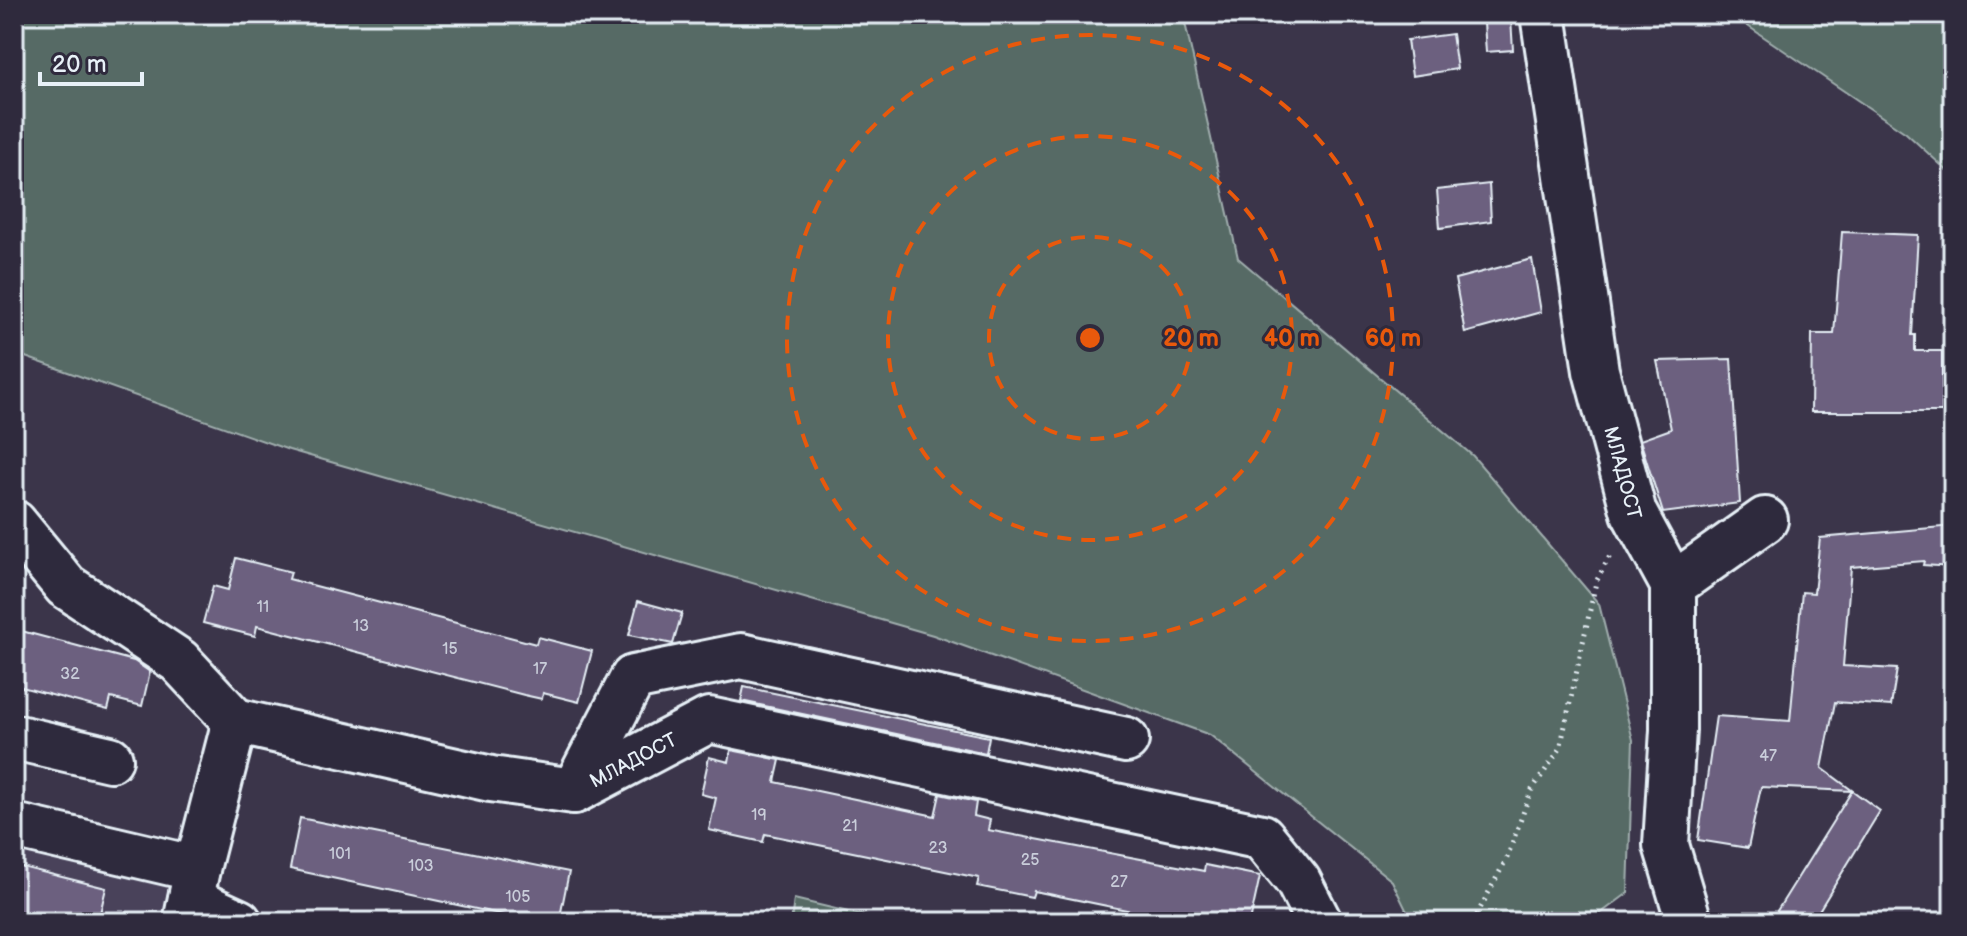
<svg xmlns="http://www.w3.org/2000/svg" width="1967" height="936" font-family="'Balsamiq Sans',sans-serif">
	<rect width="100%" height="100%" fill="#3b354a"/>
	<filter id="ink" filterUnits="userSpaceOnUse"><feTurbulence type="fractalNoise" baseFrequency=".0125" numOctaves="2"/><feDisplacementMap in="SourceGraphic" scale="16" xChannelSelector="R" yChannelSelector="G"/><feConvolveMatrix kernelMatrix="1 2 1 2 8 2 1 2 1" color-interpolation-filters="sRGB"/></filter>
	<g filter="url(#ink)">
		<polygon fill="#4a425a" points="14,846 170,885 161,922 14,922"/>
		<g fill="#576b65" stroke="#a0aeae" stroke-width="2">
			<polygon points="14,14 1183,14 1238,258 1473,456 1599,604 1633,740 1628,893 1589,922 1412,922 1392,881 1210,735 933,635 289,450 14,353"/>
			<polygon points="1730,14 1953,14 1953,176 1906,133"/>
			<polygon points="794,899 890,922 791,922"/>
		</g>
		<g fill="#6c617f" stroke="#e8f1f8" stroke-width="2">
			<polygon points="1511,19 1513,50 1486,52 1484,23"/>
			<polygon points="1452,34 1457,69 1412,76 1407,40"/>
			<polygon points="1489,184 1491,221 1440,228 1437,190"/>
			<polygon points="1842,232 1918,235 1912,335 1915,335 1915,351 1942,351 1942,412 1811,412 1812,334 1834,334"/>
			<polygon points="1532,259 1541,312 1465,333 1455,279"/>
			<polygon points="1731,359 1740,503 1663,513 1640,440 1671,429 1657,361"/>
			<polygon points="1953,526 1953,567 1923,565 1924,561 1851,567 1843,666 1897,669 1891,706 1835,702 1822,768 1880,811 1812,922 1770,922 1852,791 1761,787 1748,848 1698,840 1716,716 1790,721 1802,592 1814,593 1820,538"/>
			<polygon points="236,558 291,572 289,579 536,644 538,637 592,651 579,702 543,693 542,699 524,695 257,626 255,636 203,623 213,586 228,590"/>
			<polygon points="638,601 682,613 673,644 629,635"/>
			<polygon points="14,629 134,661 150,672 142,706 111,698 108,710 14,685"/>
			<polygon points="744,687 989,737 986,753 741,701"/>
			<polygon points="731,750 780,760 775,782 935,816 940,794 976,802 974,816 990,820 988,830 1204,871 1205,865 1260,876 1250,922 1185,922 1034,891 1032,897 977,886 979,878 765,834 763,842 709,830 716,798 701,794 709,757 729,762"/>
			<polygon points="300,818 569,872 559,922 504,915 290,869"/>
			<polygon points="14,865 106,888 98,922 14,922"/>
		</g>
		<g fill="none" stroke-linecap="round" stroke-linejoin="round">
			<defs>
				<g id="minor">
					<path id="s1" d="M 1543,14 L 1596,371 L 1634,513 L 1673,585 L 1673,730 L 1666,845 L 1689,922"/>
					<polyline points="14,523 66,586 179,661 235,721"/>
					<polyline points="1673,585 1765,520"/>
					<polyline points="14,737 110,759"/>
					<polyline points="574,791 633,678 741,656 1126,740"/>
					<path id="s2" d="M 14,826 L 197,869 L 235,721 L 491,779 L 574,791 L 709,720 L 1262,837 L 1298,881 L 1319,922"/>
					<polyline points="191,900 239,922"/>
					<polyline points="186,922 197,869"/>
				</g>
			</defs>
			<use href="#minor" stroke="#e8f1f8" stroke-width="50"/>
			<polyline stroke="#e8f1f8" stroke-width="5" stroke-dasharray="2 6" stroke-linecap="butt" points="1473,922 1507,858 1531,791 1560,749 1596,582 1612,552"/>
			<use href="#minor" stroke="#2f2a3d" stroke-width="44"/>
		</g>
	</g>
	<g fill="none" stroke="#e8590c" stroke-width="4" stroke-dasharray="14 10">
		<circle cx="1090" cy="338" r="101"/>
		<circle cx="1090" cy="338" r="202"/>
		<circle cx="1090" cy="338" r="303"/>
	</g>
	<g text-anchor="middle" stroke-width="6" stroke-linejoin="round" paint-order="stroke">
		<g font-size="16" fill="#c9cdda">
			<text x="263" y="612">11</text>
			<text x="361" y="631">13</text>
			<text x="450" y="654">15</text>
			<text x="540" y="674">17</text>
			<text x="70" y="679">32</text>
			<text x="1768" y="761">47</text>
			<text x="759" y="820">19</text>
			<text x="850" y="831">21</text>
			<text x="938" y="853">23</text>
			<text x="340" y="859">101</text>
			<text x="1030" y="865">25</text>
			<text x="421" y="871">103</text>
			<text x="1119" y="887">27</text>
			<text x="518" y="902">105</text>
		</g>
		<g font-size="20" fill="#e8f1f8" stroke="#2f2a3d">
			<text dy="7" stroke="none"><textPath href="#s1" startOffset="466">МЛАДОСТ</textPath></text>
			<text dy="7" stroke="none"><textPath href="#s2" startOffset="754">МЛАДОСТ</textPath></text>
		</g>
	</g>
	<circle cx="1090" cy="338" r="12" fill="#e8590c" stroke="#2f2a3d" stroke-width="4"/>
	<g font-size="24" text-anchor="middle" font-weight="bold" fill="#e8590c" stroke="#2f2a3d" stroke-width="6" stroke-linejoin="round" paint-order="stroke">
		<text x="1191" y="346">20 m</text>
		<text x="1292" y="346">40 m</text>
		<text x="1393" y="346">60 m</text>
	</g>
	<rect width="1967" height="936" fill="none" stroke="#2f2a3d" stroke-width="48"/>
	<rect x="24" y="24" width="1919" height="888" fill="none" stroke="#e8f1f8" stroke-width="3" filter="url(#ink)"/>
	<path d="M40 72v12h102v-12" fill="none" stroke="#e8f1f8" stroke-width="4"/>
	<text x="52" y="72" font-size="24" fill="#e8f1f8" stroke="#2f2a3d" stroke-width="6" paint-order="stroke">20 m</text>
</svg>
